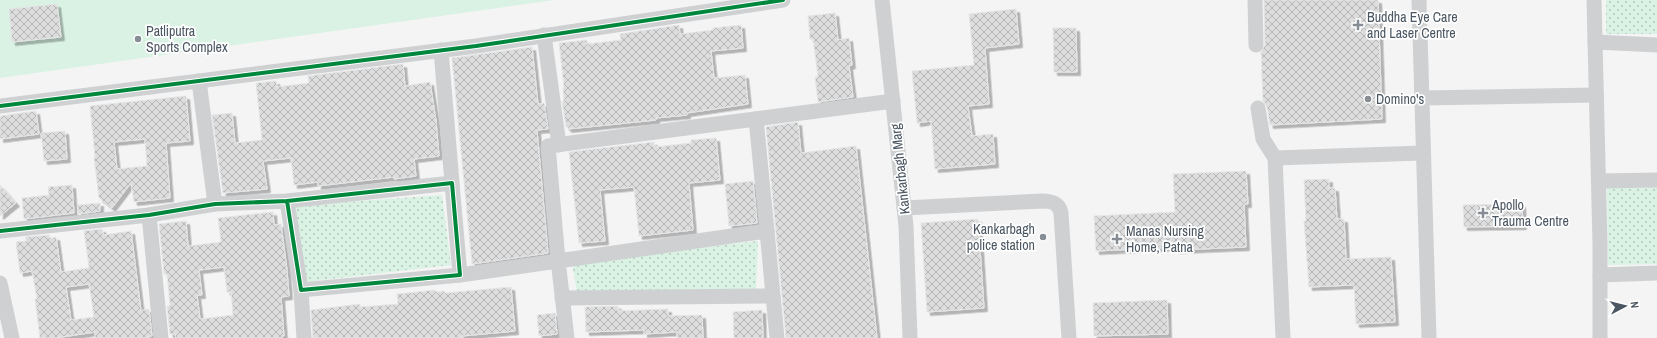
<svg xmlns="http://www.w3.org/2000/svg" width="1657" height="338" font-family="'Archivo Narrow',sans-serif">
	<defs>
		<pattern id="grass-dots" width="8" height="8" patternUnits="userSpaceOnUse"><rect width="8" height="8" fill="#d9f2e3"/><path d="M2 2h.1M6 6h.1" fill="none" stroke="#b2c7bb" stroke-width="1.8" stroke-linecap="round"/></pattern>
		<pattern id="building-cross-hatch" width="8" height="8" patternUnits="userSpaceOnUse"><rect width="8" height="8" fill="#ddddde"/><path d="M0 0l8 8M0 8l8-8" fill="none" stroke="#b5b6b7"/></pattern>
		<filter id="shadow"><feDropShadow dx="3.5" dy="3.5" stdDeviation="0" flood-color="#0004"/></filter>
	</defs>
	<rect width="100%" height="100%" fill="#f4f4f4"/>
	<g fill="url(#grass-dots)">
		<rect x="1606" y="0" width="51" height="34"/>
		<polygon points="1657,187 1657,264 1608,265 1607,188"/>
		<polygon points="442,195 451,265 304,282 293,206"/>
		<polygon points="758,241 756,289 577,291 572,263"/>
	</g>
	<polygon fill="#d9f2e3" points="0,0 554,0 0,78"/>
	<g fill="url(#building-cross-hatch)" stroke="#e5e6e7" fill-rule="evenodd" filter="url(#shadow)">
		<polygon points="1264,0 1378,0 1382,119 1270,125 1267,107 1263,101 1261,52 1265,45"/>
		<polygon points="57,4 61,37 12,42 9,9"/>
		<polygon points="1016,9 1019,44 985,48 989,104 968,106 972,136 993,134 995,164 935,169 931,121 917,123 912,71 974,65 969,14"/>
		<polygon points="835,13 838,40 849,38 852,65 849,66 853,97 818,102 815,77 818,77 813,39 810,39 808,16"/>
		<polygon points="679,25 680,34 713,30 713,28 741,25 743,48 711,51 714,78 745,75 748,104 687,113 687,115 656,118 656,120 568,129 568,127 566,127 562,101 564,101 563,88 564,87 559,43 587,40 587,44 621,40 620,34"/>
		<polygon points="1053,28 1076,28 1077,72 1054,72"/>
		<polygon points="532,47 538,104 544,103 548,129 537,130 548,253 472,264 452,58"/>
		<polygon points="403,64 405,86 430,82 436,121 439,156 414,159 416,176 394,179 394,177 318,186 318,182 294,185 291,158 263,161 267,189 223,193 212,115 232,113 235,143 262,140 256,83 276,81 277,87 309,83 308,76"/>
		<path d="M 186,96 L 190,141 L 166,143 L 170,198 L 134,202 L 131,183 L 112,208 L 99,198 L 94,158 L 95,157 L 90,106 ZM 145,139 L 147,166 L 117,169 L 114,142 Z"/>
		<polygon points="36,111 39,134 0,139 0,116"/>
		<polygon points="798,122 801,153 856,146 877,338 786,338 766,127"/>
		<polygon points="65,131 67,159 44,161 41,133"/>
		<polygon points="716,138 720,180 689,183 693,230 639,236 634,187 600,190 605,241 579,243 569,152 654,142 654,147 691,143 691,140"/>
		<polygon points="1246,171 1248,204 1244,204 1246,247 1176,250 1176,247 1096,251 1094,216 1175,212 1173,174"/>
		<polygon points="1329,179 1329,188 1335,188 1337,219 1344,219 1346,258 1347,259 1391,257 1395,322 1356,324 1354,286 1353,285 1309,287 1304,221 1306,221 1304,180"/>
		<polygon points="753,181 757,223 729,226 725,184"/>
		<polygon points="0,185 16,203 0,216"/>
		<polygon points="72,185 74,213 24,219 22,198 49,195 48,187"/>
		<polygon points="100,203 100,211 78,214 78,205"/>
		<polygon points="1522,204 1523,226 1464,227 1463,205"/>
		<path d="M 273,212 L 274,225 L 281,224 L 287,270 L 289,296 L 281,297 L 284,336 L 282,336 L 282,338 L 176,338 L 175,334 L 170,334 L 167,306 L 170,306 L 167,274 L 164,274 L 159,224 L 186,221 L 188,246 L 221,242 L 218,218 ZM 224,267 L 227,292 L 231,292 L 233,315 L 200,319 L 197,295 L 202,295 L 199,270 Z"/>
		<polygon points="978,219 984,308 927,312 921,223"/>
		<path d="M 102,229 L 103,235 L 131,231 L 141,311 L 149,309 L 152,336 L 149,336 L 149,338 L 95,338 L 95,332 L 55,338 L 40,338 L 35,299 L 37,299 L 32,271 L 20,273 L 16,242 L 26,241 L 26,237 L 49,235 L 50,238 L 56,237 L 61,272 L 88,268 L 89,267 L 84,231 ZM 89,284 L 94,317 L 71,320 L 66,287 Z"/>
		<polygon points="511,287 515,331 462,336 463,338 313,338 311,310 360,304 360,307 398,304 397,294 435,290 436,292 444,291 445,293"/>
		<polygon points="1167,300 1168,334 1094,336 1093,303"/>
		<polygon points="618,306 618,311 668,309 668,316 702,315 703,338 677,338 677,332 644,334 644,330 586,332 585,307"/>
		<polygon points="762,310 763,338 734,338 733,312"/>
		<polygon points="555,313 557,334 539,336 537,315"/>
	</g>
	<g fill="none" stroke-linecap="round" stroke-linejoin="round">
		<g stroke="#ced0d2" stroke-width="15">
			<polyline points="882,0 906,226 910,338"/>
			<polyline points="1255,0 1256,45"/>
			<polyline points="1419,0 1429,338"/>
			<polyline points="1594,0 1600,244 1600,338"/>
			<polyline points="544,35 559,145"/>
			<polyline points="1595,42 1657,45"/>
			<polyline points="441,50 452,183"/>
			<polyline points="199,81 215,204"/>
			<polyline points="1422,98 1596,95"/>
			<polyline points="0,106 476,46 783,0"/>
			<polyline points="1258,108 1263,139 1275,158 1283,338"/>
			<polyline points="756,119 767,231"/>
			<polyline points="1275,158 1423,153"/>
			<polyline points="1599,181 1657,180"/>
			<path d="M 904,208 L 1042,201 C 1052,201 1059,203 1061,213 L 1069,338"/>
			<polyline points="149,215 161,338"/>
			<polyline points="0,231 149,215 215,204 287,201 452,183 460,275 301,290 287,201"/>
			<polyline points="460,275 767,231 777,338"/>
			<polyline points="1600,275 1657,273"/>
			<polyline points="0,283 12,338"/>
			<polyline points="301,290 304,338"/>
			<polyline points="562,298 773,296"/>
			<polyline points="567,338 558,260 548,146 893,101"/>
		</g>
		<defs>
			<g id="cycleway">
				<polyline points="0,106 476,46 783,0"/>
				<polyline points="0,231 149,215 215,204 287,201 452,183 460,275 301,290 287,201"/>
			</g>
		</defs>
		<use href="#cycleway" stroke="#fff" stroke-width="6"/>
		<use href="#cycleway" stroke="#00873e" stroke-width="4"/>
	</g>
	<g fill="#868d94" stroke="#fff" stroke-width="1.5">
		<path d="M1356 19h4v4h4v4h-4v4h-4v-4h-4v-4h4z"/>
		<circle cx="138" cy="39" r="4"/>
		<circle cx="1368" cy="99" r="4"/>
		<path d="M1481 207h4v4h4v4h-4v4h-4v-4h-4v-4h4z"/>
		<circle cx="1043" cy="237" r="4"/>
		<path d="M1115 233h4v4h4v4h-4v4h-4v-4h-4v-4h4z"/>
	</g>
	<g text-anchor="middle" stroke-width="3.5" stroke-linejoin="round" paint-order="stroke">
		<g font-size="14" fill="#4a5661" stroke="#fff" text-anchor="start">
			<text x="1367" y="22">Buddha Eye Care<tspan x="1367" dy="16">and Laser Centre</tspan></text>
			<text x="146" y="36">Patliputra<tspan x="146" dy="16">Sports Complex</tspan></text>
			<text x="1376" y="104">Domino's</text>
			<text x="1492" y="210">Apollo<tspan x="1492" dy="16">Trauma Centre</tspan></text>
			<text x="1035" y="234" text-anchor="end">Kankarbagh<tspan x="1035" dy="16">police station</tspan></text>
			<text x="1126" y="236">Manas Nursing<tspan x="1126" dy="16">Home, Patna</tspan></text>
		</g>
		<g font-size="14" fill="#4a5661" stroke="#fff">
			<text transform="translate(900 169) rotate(-96)" y="5">Kankarbagh Marg</text>
		</g>
	</g>
	<g transform="translate(1625 306) rotate(83)" stroke="#ffffff" stroke-width="3" paint-order="stroke">
	<path d="M0-3L7 15L0 10L-7 15Z" fill="#4a5661"/>
	<text y="-6" font-size="11" font-weight="bold" text-anchor="middle" fill="#4a5661">N</text>
	</g>
</svg>
